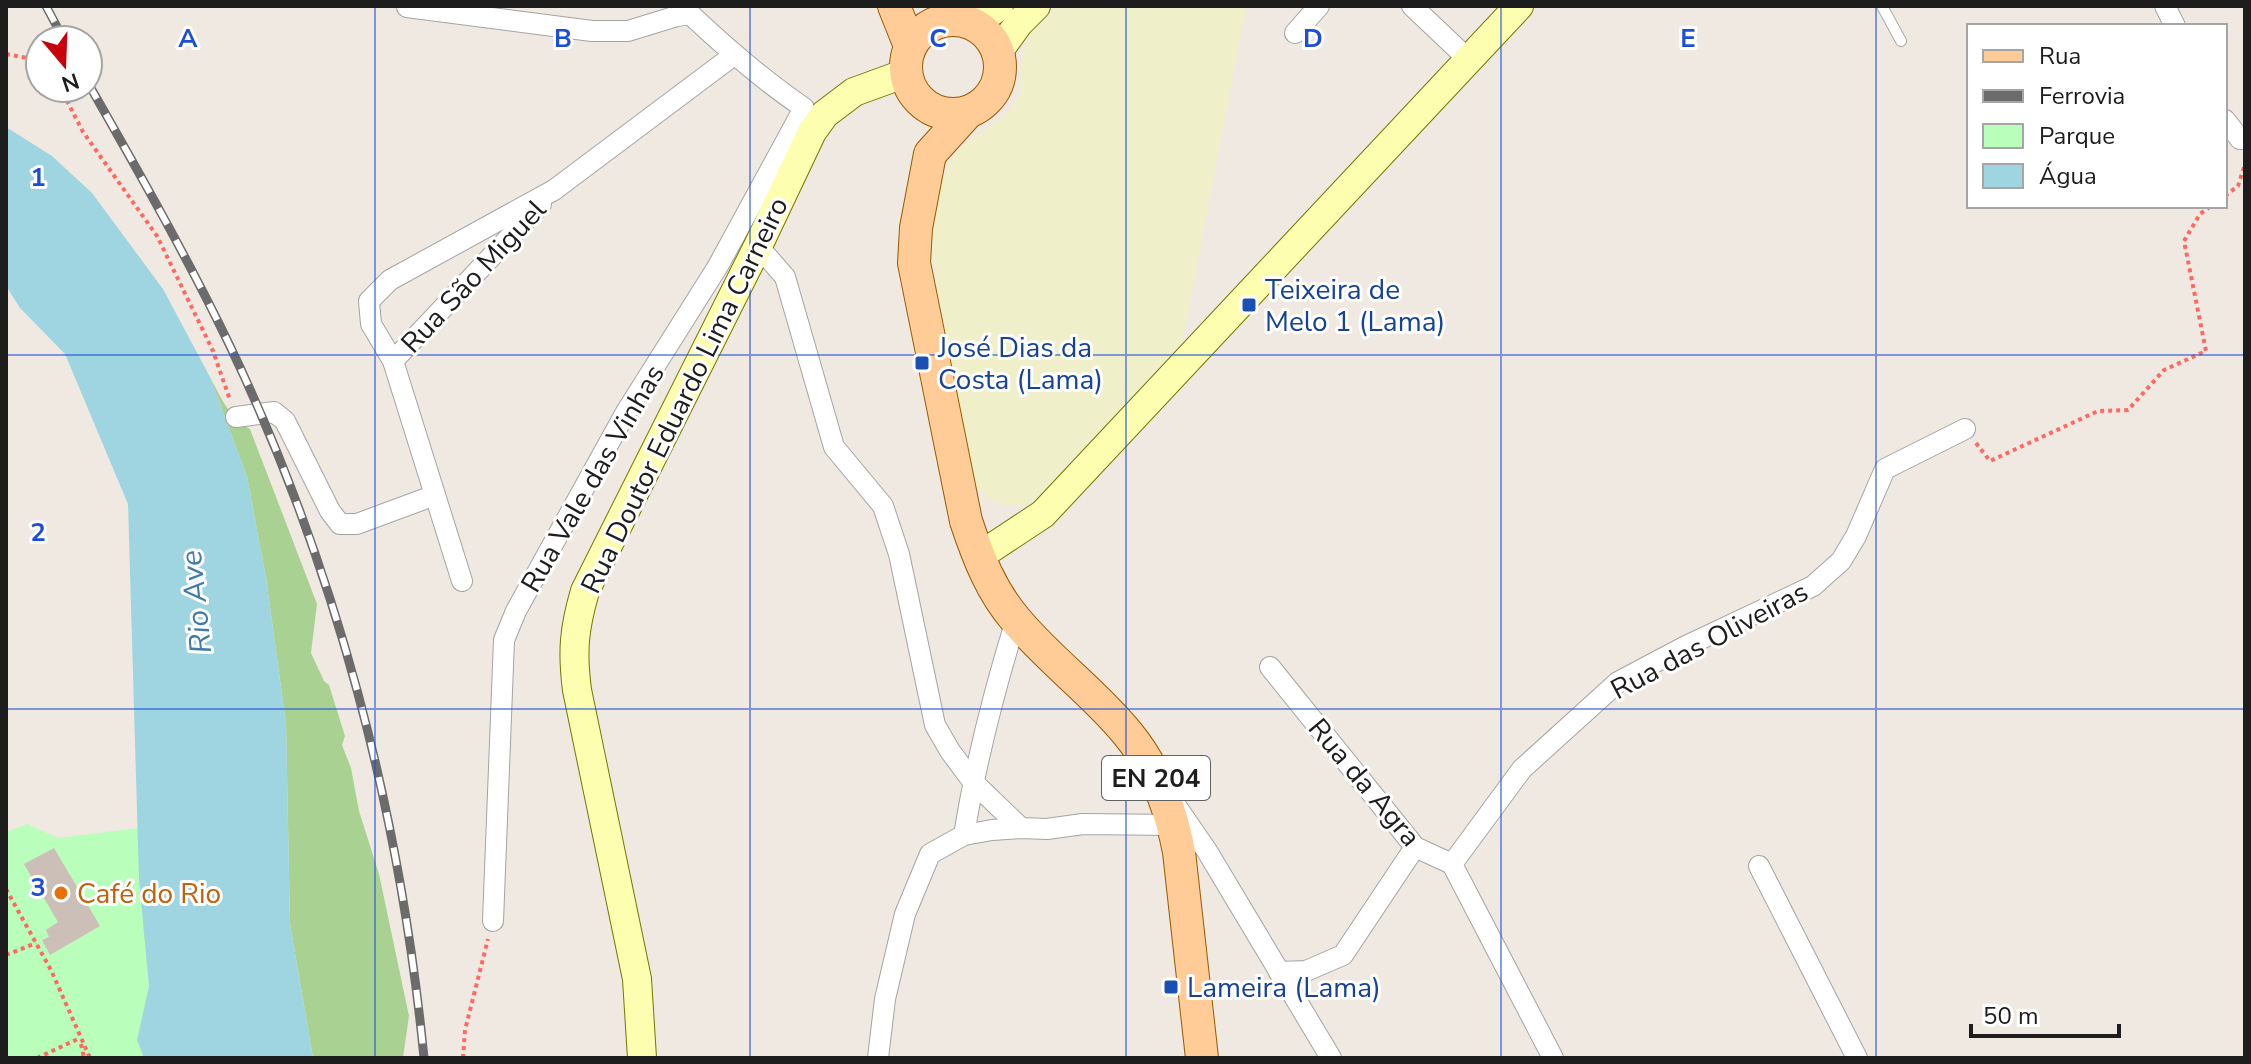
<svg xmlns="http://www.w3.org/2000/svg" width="2251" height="1064" font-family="'Nunito Sans',sans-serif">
	<rect width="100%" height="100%" fill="#efe9e1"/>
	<polygon fill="#eff0ca" points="1058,6 1246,6 1180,354 1038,501 1021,506 1000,504 988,498 977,487 968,462 946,352 931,244 940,181 959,148 1005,116 1019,96 1022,58 1030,34"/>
	<path fill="#a9d292" d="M 210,377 C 221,398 229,417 250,429 L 317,604 L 311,653 L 324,681 L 329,685 L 345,736 L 342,745 L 351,768 L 359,811 L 379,874 L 409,1016 L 403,1058 L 313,1058 L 290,924 L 286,724 L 266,578 L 247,477 Z"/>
	<polygon fill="#b9febb" points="27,824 58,838 138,828 149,986 137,1040 144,1058 6,1058 6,832"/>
	<polygon fill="#9ed5e0" points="6,127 52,156 92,193 163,289 210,377 247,477 266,578 286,724 290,924 313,1058 144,1058 137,1040 149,986 139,879 128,504 65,354 20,308 6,286"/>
	<polygon fill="#cbbfb7" points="54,848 100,926 50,955 42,940 49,937 46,930 58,922 24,864"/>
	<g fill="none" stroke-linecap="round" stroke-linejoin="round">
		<defs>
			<polyline id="lane" points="1882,6 1901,41"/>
			<g id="street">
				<polyline points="1412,6 1469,60"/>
				<polyline points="2165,6 2175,26"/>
				<polyline points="407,7 592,31 628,31 677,16 690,14"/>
				<polyline points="1295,33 1319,6"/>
				<polyline points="2225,120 2240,139 2245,139"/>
				<polyline points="758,246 785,277 834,447 883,506 899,554 935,725 950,751 973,782 1021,828"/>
				<polyline points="393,361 541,204"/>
				<polyline points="236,417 274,412 285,421 330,511 340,524 357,524 435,495"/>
				<polyline points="462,581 393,361 371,324 369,301 390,280 554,190 734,55"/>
				<polyline points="1270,667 1415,847 1452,864 1553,1058"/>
				<polyline points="1174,803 1207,851 1331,1058"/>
				<polyline points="964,835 992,830 1021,828 1047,829 1083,824 1174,825"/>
				<polyline points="1452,864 1522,769 1618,682 1684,647 1813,586 1841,561 1856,536 1885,469 1965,429"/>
				<polyline points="1759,866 1857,1058"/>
				<path d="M 493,921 L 504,640 L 516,611 L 626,412 L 718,266 L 804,108 C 763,80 726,48 690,14 L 687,6"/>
				<polyline points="1279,972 1306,971 1343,955 1415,847"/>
				<path d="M 878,1058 L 885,999 L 905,914 L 930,854 L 964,835 C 976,761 994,691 1016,620"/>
			</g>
			<g id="secondary">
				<polyline points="974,25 999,6"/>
				<polyline points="998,52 1019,23 1036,6"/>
				<polyline points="978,557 1043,514 1519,6"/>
				<path d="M 642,1058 L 637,979 L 577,690 C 572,651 574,629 585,591 L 758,246 L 812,132 L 825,114 L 854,92 L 906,73"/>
			</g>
			<g id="primary">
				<polyline points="894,6 910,46"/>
				<circle cx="953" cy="67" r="47"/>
				<path d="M 968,112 L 930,154 L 916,228 L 914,263 L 966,521 C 978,557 991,591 1016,620 C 1050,661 1095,693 1128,734 C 1156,768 1171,810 1179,852 L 1202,1058"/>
			</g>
		</defs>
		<use href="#lane" stroke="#a4a4a4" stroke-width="12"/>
		<use href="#street" stroke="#a4a4a4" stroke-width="22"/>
		<use href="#secondary" stroke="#717700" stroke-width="30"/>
		<use href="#primary" stroke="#955b00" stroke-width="34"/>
		<g stroke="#ff6962" stroke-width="4" stroke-dasharray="4 4" stroke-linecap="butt">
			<polyline points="6,54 27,58 40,71"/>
			<polyline points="57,88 64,95 83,132 157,236 213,351 230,400"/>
			<polyline points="2225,196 2238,186 2245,164"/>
			<polyline points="1976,443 1990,461 2098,411 2128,410 2164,370 2206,351 2184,241 2200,214 2211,206"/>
			<polyline points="6,889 51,970 90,1058"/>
			<polyline points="6,955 36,943"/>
			<polyline points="81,1044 84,1058"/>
			<polyline points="37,1058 80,1038"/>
			<polyline points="463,1058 465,1030 488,939"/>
		</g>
		<use href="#lane" stroke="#fff" stroke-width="10"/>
		<use href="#street" stroke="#fff" stroke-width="20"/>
		<use href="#secondary" stroke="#fefeb0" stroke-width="28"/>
		<use href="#primary" stroke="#ffcb96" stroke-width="32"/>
		<defs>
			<g id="rail">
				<polyline points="46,6 64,40"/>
				<path d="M 88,83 C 137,169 186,255 229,344 C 336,567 400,812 424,1058"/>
			</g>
		</defs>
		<use href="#rail" stroke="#6b6b6b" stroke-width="9"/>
		<use href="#rail" stroke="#fff" stroke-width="6" stroke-dasharray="18" stroke-linecap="butt"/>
	</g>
	<path fill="none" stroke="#1d4ed8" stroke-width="2" stroke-opacity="0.55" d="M 375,6 L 375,1058M 750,6 L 750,1058M 1126,6 L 1126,1058M 1501,6 L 1501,1058M 1876,6 L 1876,1058M 6,355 L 2245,355M 6,709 L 2245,709"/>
	<g fill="#1a4fb4" stroke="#fff" stroke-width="3">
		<rect x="1241" y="297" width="16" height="16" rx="4"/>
		<rect x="914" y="355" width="16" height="16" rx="4"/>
		<rect x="1163" y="979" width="16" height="16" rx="4"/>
	</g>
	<circle fill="#e8710a" stroke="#fff" stroke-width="3" cx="61" cy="893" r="8"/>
	<g text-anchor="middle" stroke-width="6" stroke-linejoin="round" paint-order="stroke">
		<rect fill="#fff" stroke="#616161" stroke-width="2" x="1102" y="756" width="108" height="44" rx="6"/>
		<g font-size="26" font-weight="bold" fill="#1d1d1d">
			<text x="1156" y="787">EN 204</text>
		</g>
		<g font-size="28" fill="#1d1d1d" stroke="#fff">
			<text transform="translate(473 276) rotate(-47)" y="10">Rua São Miguel</text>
			<text transform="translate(684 395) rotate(-64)" y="10">Rua Doutor Eduardo Lima Carneiro</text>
			<text transform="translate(592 478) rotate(-60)" y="10">Rua Vale das Vinhas</text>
			<text transform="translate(1709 640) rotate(-28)" y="10">Rua das Oliveiras</text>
			<text transform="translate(1365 782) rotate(50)" y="10">Rua da Agra</text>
		</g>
		<g font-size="28" fill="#164399" stroke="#fff" text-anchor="start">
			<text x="1265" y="299">Teixeira de<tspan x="1265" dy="32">Melo 1 (Lama)</tspan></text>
			<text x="938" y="357">José Dias da<tspan x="938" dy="32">Costa (Lama)</tspan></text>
			<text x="1187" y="997">Lameira (Lama)</text>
		</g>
		<g font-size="28" fill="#c56008" stroke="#fff" text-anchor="start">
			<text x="77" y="903">Café do Rio</text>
		</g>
		<g font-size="30" font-style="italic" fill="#407bab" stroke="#fff">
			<text transform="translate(196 602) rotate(-96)" y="10">Rio Ave</text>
		</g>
	</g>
	<g font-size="26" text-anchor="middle" font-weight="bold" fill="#1d4ed8" stroke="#fff" stroke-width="6" stroke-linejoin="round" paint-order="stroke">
		<text x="188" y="47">A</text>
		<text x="563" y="47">B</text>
		<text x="938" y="47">C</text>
		<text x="1313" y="47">D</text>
		<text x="1688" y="47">E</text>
		<text x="38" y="186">1</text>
		<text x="38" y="541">2</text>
		<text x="38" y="896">3</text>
	</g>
	<rect width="2251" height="1064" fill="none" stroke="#1d1d1d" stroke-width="16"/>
	<rect x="1967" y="24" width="260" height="184" fill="#ffffff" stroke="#a5a5a5" stroke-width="2"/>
	<rect x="1983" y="50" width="40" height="12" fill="#ffcb96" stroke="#a5a5a5" stroke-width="2"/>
	<text x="2039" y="64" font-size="24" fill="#1d1d1d">Rua</text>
	<rect x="1983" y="90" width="40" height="12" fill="#6b6b6b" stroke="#a5a5a5" stroke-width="2"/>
	<text x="2039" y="104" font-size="24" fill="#1d1d1d">Ferrovia</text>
	<rect x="1983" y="124" width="40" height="24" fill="#b9febb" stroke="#a5a5a5" stroke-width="2"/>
	<text x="2039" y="144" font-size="24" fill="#1d1d1d">Parque</text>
	<rect x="1983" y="164" width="40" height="24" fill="#9ed5e0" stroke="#a5a5a5" stroke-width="2"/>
	<text x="2039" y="184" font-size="24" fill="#1d1d1d">Água</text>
	<g transform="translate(64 64) rotate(161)"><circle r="38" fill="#ffffff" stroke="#a5a5a5" stroke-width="2"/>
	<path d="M0-6L14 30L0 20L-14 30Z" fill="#c9000c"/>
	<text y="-12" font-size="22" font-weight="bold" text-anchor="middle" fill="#1d1d1d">N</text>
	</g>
	<path d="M1971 1024v12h148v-12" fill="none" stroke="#1d1d1d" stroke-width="4"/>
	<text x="1983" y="1024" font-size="24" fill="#1d1d1d" stroke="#ffffff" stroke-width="6" paint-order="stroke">50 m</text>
</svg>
